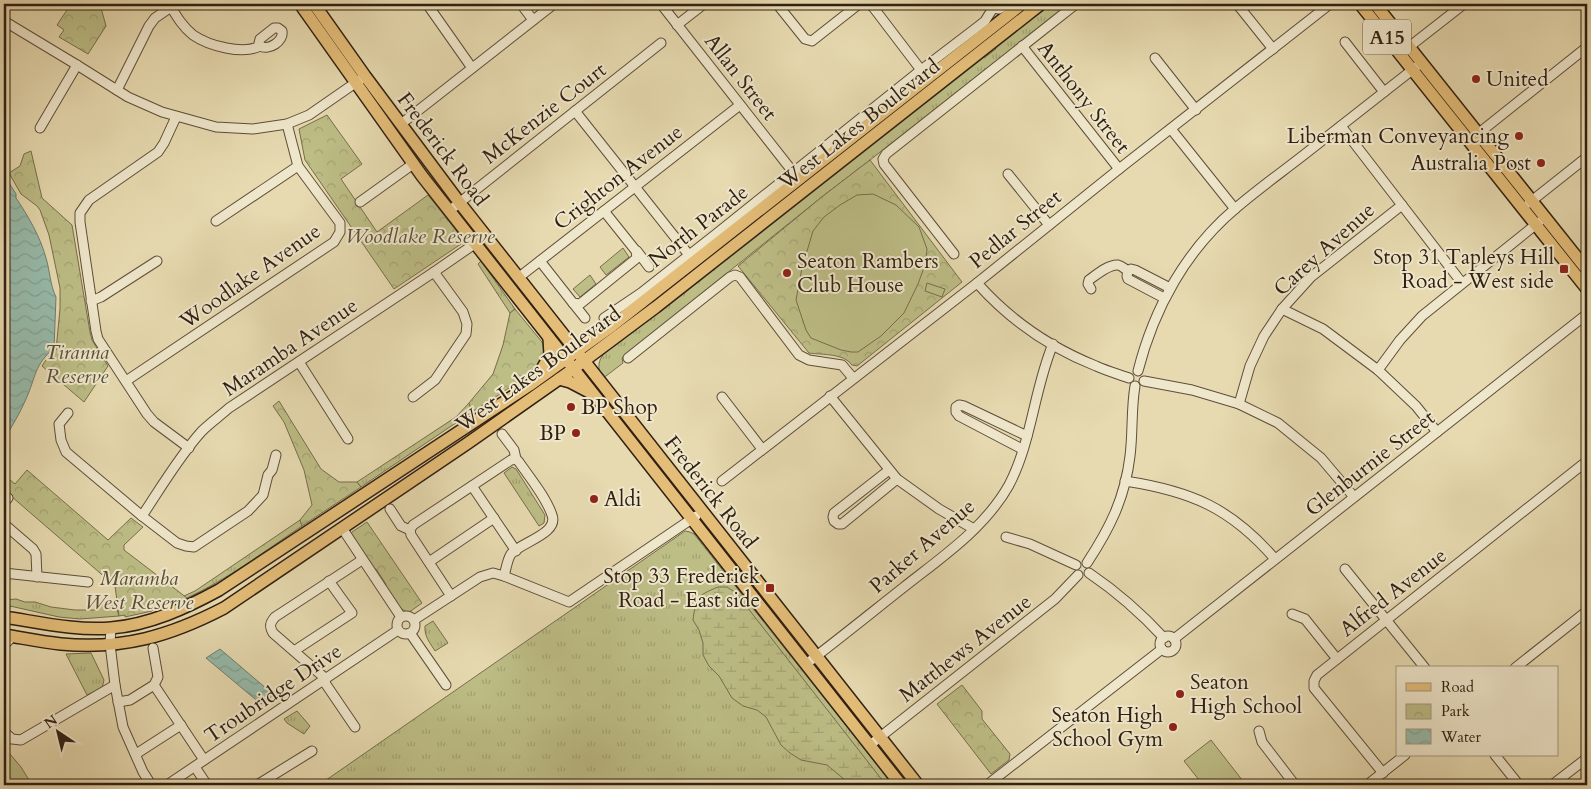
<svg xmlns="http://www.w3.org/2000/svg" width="1591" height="789" font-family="Cardo,serif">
	<defs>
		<pattern id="grass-tufts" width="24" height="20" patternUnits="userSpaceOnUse" patternTransform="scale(1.25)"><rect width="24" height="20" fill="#bdbd86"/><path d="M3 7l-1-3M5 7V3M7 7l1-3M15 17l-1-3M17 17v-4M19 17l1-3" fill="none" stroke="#a3a273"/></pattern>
		<pattern id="wetland-marsh" width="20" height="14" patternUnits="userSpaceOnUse" patternTransform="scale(1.25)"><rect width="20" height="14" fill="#bdbd86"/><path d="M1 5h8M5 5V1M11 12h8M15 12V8" fill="none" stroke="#a3a273"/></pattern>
		<pattern id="park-crowns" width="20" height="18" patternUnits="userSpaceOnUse" patternTransform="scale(1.25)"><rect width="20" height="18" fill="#bdbd86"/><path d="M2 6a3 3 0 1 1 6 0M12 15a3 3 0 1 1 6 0" fill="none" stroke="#a3a273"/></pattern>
		<pattern id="water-waves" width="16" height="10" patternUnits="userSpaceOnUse" patternTransform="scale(1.25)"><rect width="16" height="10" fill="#97bbab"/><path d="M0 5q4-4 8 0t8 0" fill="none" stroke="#82a092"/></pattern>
	</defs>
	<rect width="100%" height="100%" fill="#e7dab0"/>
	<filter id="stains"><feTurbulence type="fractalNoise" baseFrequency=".004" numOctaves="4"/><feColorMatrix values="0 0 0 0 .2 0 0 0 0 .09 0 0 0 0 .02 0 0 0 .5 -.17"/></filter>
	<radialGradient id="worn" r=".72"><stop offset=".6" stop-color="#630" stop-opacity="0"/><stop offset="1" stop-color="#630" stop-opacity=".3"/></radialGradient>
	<g fill="url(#grass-tufts)" stroke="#766e4c">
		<path d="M 1048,4 L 1069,4 L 870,160 L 823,196 L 625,355 L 622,358 L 623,363 L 602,379 C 596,364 599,359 609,347 L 982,56 L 984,58 L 996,49 L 994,46 Z"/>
		<polygon points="623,248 629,257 606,275 600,267"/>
		<polygon points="481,261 515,309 510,313 478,264"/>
		<polygon points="590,275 596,284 580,297 573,289"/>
		<polygon points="469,403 472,412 361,487 357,482 456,417"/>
		<polygon points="512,467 516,469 545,515 544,523 539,526 504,473"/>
		<path d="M 300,520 L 302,526 C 265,551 228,579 187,598 L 184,596 L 195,591 Z"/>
		<polygon points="685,531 690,532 694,534 893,785 319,785"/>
		<polygon points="16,599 25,602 35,602 51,607 75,610 97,610 97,607 100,605 116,606 119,616 80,619 59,617 10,606 10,609 4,608 4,600"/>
		<path d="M 433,621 L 448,643 L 435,651 C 430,643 424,636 425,626 Z"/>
		<polygon points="91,653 104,680 102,688 87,695 66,654"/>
		<polygon points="297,711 310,726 304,734 287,723 284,719"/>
	</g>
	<path fill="url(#wetland-marsh)" stroke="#766e4c" d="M 718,587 L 727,587 L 736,593 L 886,785 L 851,785 L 827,765 L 801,760 L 790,753 L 781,745 L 766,717 L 757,710 L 743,706 L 732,698 L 719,676 L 709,666 L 703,655 L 703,643 L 699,630 L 693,620 C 696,598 696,596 718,587 Z"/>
	<g fill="url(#park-crowns)" stroke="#766e4c">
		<polygon points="71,4 100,4 106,26 88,54 59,37 64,30 57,25"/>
		<polygon points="327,115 362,164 341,179 377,232 428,195 462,238 461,244 394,289 305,160 299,129"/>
		<polygon points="31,151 42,198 72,225 90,332 92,340 108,366 84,402 42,366 48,357 56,350 60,309 60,288 49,235 40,210 37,206 21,194 9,173 20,166 24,154"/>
		<path d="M 870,160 L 962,282 L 857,366 L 852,365 C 843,353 823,355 809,353 L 738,266 L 823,196 Z"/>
		<path d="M 515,309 L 542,342 C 544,347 545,352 543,357 C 538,372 487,402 472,412 L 469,403 L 493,374 L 503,345 L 510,313 Z"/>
		<polygon points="279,401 321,469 339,482 357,482 361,487 302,526 300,520 312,505 304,470 284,422 273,406"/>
		<polygon points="27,470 108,540 131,518 143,527 124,545 124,550 187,598 158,609 156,608 153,609 152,611 125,617 125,615 119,616 115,586 4,490 4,475 15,484"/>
		<polygon points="367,522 422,603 408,613 399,607 385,587 386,584 376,569 373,569 351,535 352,532"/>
		<polygon points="962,685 982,711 982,719 1010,754 1009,760 991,774 937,704"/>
	</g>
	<g fill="#bdbd86" stroke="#766e4c">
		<polygon points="873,194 896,205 919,227 927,249 925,265 918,284 904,313 881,336 858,352 851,352 841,350 811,338 806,330 796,300 802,268 813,231 824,217 840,205 857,195"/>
		<polygon points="927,283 945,289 942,297 925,291"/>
		<polygon points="1211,740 1246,785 1203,785 1184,761"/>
		<polygon points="4,747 21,767 32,785 4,785"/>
	</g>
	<g fill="url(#water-waves)" stroke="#6e7d6e">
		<path d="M 4,175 L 16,194 L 16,198 C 28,216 40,236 46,258 C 50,271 50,285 56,297 L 54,348 C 34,365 36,377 26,399 C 20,413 12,426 4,440 Z"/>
		<polygon points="220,649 274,695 261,704 206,658"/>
	</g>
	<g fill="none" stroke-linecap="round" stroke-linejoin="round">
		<defs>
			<g id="minor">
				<polyline points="427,4 472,68"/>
				<polyline points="521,4 533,20"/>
				<polyline points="661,4 793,172"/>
				<polyline points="777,4 805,39 812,41 859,4"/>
				<polyline points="869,4 873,7 921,70"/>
				<polyline points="1237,4 1273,49"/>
				<polyline points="1586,4 1587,5"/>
				<path d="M 171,7 C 177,17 183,27 193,35 C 209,46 243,55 260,46 C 269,51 284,41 282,31 L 278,28 L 274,28 L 260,39 L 259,43 L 260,46"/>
				<polyline points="993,8 999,9 1008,4"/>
				<polyline points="4,21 77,65 128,97 162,112 216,127 253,129 287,124 309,115 361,79"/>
				<polyline points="677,25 704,4"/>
				<polyline points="1345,42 1384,92"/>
				<polyline points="1022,46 1119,169"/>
				<polyline points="1409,47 1464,4"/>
				<polyline points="1155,58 1196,110"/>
				<polyline points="117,90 149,26 155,18 174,5"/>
				<polyline points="575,111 689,255"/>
				<polyline points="176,117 164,143 158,152 89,200 80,213 80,222 96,331 98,339 147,414 154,422 189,448"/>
				<polyline points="401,124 554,4"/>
				<polyline points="1341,126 1462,283"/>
				<polyline points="40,128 77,65"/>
				<polyline points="1171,129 1235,209"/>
				<polyline points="1469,141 1587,47"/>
				<polyline points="1008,174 1049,225"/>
				<polyline points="360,202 413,164"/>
				<polyline points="1529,203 1587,157"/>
				<polyline points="449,211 661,43"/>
				<polyline points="216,221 298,166"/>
				<polyline points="637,251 649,267"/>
				<polyline points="954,254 884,164 883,159 886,154 1076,4"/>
				<polyline points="540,261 573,303 580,304 637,258 636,251 604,211"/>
				<polyline points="518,278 740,105"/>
				<path d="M 977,283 C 1009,319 1051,348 1096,366 C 1107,371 1118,374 1129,378"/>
				<path d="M 1091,289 L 1088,284 L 1089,280 C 1096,275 1109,264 1118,265 C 1122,266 1125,269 1128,271"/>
				<polyline points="1164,298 1128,279 1127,276 1128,271 1131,269 1135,270 1170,288"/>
				<polyline points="91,301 101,297 157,261"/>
				<polyline points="573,303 585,318"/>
				<polyline points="1282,309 1323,329 1378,370 1416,406 1437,432"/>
				<polyline points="604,318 641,293 716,234 921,70 976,28 985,21 993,8"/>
				<polyline points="628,358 730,277 735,275 740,277 799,355 809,360 842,365 853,378"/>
				<polyline points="299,362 348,439"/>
				<polyline points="1378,370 1400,340 1422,316 1539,222"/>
				<path d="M 1138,371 C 1154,308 1186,250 1236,208 C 1258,189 1282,172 1305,154 C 1342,125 1379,96 1416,67"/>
				<polyline points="126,381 334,242 340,232 340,223 298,166 287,124"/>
				<polyline points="1144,381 1192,390 1239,404 1278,423 1321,458 1354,497"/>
				<polyline points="830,396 897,479 939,509 974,529"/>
				<polyline points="413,397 435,380 466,334 467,324 463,312 434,272"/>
				<polyline points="722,397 762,449"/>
				<polyline points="1239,404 1250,366 1264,336 1282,309 1311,277 1402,205"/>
				<polyline points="68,413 59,424 61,440 66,452 142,516 177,543 186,546 194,547 248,511 263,495 268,475 272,470 276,455"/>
				<path d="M 502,434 L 514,450 L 516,459 L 519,462 C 530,478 546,497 552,515 C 559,534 521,542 511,554 C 507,560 506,570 504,576"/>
				<polyline points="1022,449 959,416 956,412 956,407 959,405 964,406 1027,436"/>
				<polyline points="889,470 834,513 833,517 834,521 838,524 842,524 897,479"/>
				<polyline points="722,481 977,283 1119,169 1330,4"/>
				<path d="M 1125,481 C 1191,491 1231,508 1275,559"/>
				<polyline points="472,486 516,551"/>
				<polyline points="4,502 8,498"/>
				<polyline points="390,509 401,526 410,530 411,535 451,596"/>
				<path d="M 142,516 C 160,489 180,455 202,431 C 210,423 220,416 229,408 L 434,272 L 486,236"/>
				<polyline points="4,524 33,549 36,554 37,577"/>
				<polyline points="342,528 401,617"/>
				<polyline points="410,530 413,525 511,460 516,459"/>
				<polyline points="1006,537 1030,544 1076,565"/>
				<polyline points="429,562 494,518"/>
				<path d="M 1087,563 C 1110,528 1125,498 1130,456 C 1133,433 1131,409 1135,386"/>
				<polyline points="1345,569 1425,668"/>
				<polyline points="4,573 88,582"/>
				<path d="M 1089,573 C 1117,592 1141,613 1164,638"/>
				<polyline points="1292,614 1305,619 1337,659"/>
				<circle cx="406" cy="625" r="9"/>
				<polyline points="414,620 480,577 493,573 504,576 569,602 696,516"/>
				<polyline points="111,628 110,644 115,685 123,727 143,772 150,783"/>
				<polyline points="410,633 446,685"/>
				<circle cx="1168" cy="644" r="8"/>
				<polyline points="1174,639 1587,314"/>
				<polyline points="4,645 13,636"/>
				<polyline points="294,651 352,613 329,581"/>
				<path d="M 806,664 C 839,639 871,613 904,587 C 942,557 985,528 1009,485 C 1032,441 1034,389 1053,344"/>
				<polyline points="1515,668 1587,611"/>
				<path d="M 326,679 L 273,633 C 269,626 270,623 275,617 L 362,560"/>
				<polyline points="323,680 355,727"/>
				<polyline points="154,685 204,760"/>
				<polyline points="118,702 130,700 154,685 158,677 153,648"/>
				<polyline points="1259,731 1262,742 1295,785"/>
				<polyline points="4,732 12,739 21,740 115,685"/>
				<polyline points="870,745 1055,599 1078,575"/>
				<polyline points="136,754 181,725"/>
				<polyline points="1495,755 1519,785"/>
				<polyline points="195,767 207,785"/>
				<polyline points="1383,773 1314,688 1314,681 1317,675 1587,461"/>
				<polyline points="167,785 398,630"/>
				<polyline points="257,785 312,751"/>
				<polyline points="987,785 1162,649"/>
				<polyline points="1367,785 1405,755"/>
				<polyline points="1552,785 1587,758"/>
			</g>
			<g id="major">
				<polyline points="300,4 422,176 901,785"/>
				<polyline points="314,4 365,76 459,202 918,785"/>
				<polyline points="1360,4 1587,289"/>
				<polyline points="1375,4 1587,270"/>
				<polyline points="538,376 550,355 549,338"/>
				<polyline points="559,379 570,382 589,392"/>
				<path d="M 4,617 C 38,622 76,631 111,628 C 149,625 186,608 219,590 L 530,385 L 612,326 L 1022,4"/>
				<path d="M 4,635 C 23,638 42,642 61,644 C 122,650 170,636 224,608 L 468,443 L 569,372 L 656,307 L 1041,4"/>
			</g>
		</defs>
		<use href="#minor" stroke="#5e4e3a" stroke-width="11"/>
		<use href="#major" stroke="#302013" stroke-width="14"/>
		<use href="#minor" stroke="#efe7cc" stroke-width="9"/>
		<use href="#major" stroke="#e4bd78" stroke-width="11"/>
	</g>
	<g fill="#8f2418" stroke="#efe7cc" stroke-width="2">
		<circle cx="1476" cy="79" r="5"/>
		<circle cx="1519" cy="136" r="5"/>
		<circle cx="1541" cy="163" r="5"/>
		<rect x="1559" y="264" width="10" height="10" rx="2.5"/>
		<circle cx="787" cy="273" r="5"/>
		<circle cx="571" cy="407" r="5"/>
		<circle cx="576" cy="433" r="5"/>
		<circle cx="594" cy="499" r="5"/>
		<rect x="765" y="583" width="10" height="10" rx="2.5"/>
		<circle cx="1180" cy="694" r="5"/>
		<circle cx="1173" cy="727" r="5"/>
	</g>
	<g text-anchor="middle" stroke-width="4" stroke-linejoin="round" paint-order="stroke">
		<rect fill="#efe7cc" stroke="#695c4a" stroke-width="1" x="1363" y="19.5" width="48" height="35" rx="4"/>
		<g font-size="20" font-weight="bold" fill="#302013">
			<text x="1387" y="44">A15</text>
		</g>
		<g font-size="21" fill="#302013" stroke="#efe7cc">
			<text transform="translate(741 77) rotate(52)" y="7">Allan Street</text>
			<text transform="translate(1084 97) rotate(52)" y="7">Anthony Street</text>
			<text transform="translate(544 113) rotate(-38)" y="7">McKenzie Court</text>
			<text transform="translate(859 124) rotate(-38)" y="7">West Lakes Boulevard</text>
			<text transform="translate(443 149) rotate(53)" y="7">Frederick Road</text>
			<text transform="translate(618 177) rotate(-38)" y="7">Crighton Avenue</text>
			<text transform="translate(698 226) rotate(-38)" y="7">North Parade</text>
			<text transform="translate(1015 229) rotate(-39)" y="7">Pedlar Street</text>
			<text transform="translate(1324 249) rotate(-42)" y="7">Carey Avenue</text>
			<text transform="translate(250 276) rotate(-35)" y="7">Woodlake Avenue</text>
			<text transform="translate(290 347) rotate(-34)" y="7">Maramba Avenue</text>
			<text transform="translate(538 369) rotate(-36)" y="7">West Lakes Boulevard</text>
			<text transform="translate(1370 463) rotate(-38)" y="7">Glenburnie Street</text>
			<text transform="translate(711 492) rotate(52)" y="7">Frederick Road</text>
			<text transform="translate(922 546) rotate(-41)" y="7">Parker Avenue</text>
			<text transform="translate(1393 592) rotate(-38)" y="7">Alfred Avenue</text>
			<text transform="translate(965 648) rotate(-38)" y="7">Matthews Avenue</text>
			<text transform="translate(273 693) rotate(-34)" y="7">Troubridge Drive</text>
		</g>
		<g font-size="21" fill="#302013" stroke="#efe7cc" text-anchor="end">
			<text x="1486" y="86" text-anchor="start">United</text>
			<text x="1509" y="143">Liberman Conveyancing</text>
			<text x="1531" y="170">Australia Post</text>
			<text x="1554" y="264">Stop 31 Tapleys Hill<tspan x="1554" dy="24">Road - West side</tspan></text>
			<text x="797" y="268" text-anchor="start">Seaton Rambers<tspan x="797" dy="24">Club House</tspan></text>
			<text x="581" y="414" text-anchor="start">BP Shop</text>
			<text x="566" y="440">BP</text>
			<text x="604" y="506" text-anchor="start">Aldi</text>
			<text x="760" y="583">Stop 33 Frederick<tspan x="760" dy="24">Road - East side</tspan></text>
			<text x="1190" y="689" text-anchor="start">Seaton<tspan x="1190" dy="24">High School</tspan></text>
			<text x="1163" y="722">Seaton High<tspan x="1163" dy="24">School Gym</tspan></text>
		</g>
		<g font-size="21" font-style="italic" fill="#5a4f36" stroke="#efe7cc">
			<text x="420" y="243">Woodlake Reserve</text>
			<text x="77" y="359">Tiranna<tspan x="77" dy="24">Reserve</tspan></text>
			<text x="139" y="585">Maramba<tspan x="139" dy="24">West Reserve</tspan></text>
		</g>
	</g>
	<rect width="1591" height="789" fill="none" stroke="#e7dab0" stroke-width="20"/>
	<rect x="5" y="5" width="1581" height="779" fill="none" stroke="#302013" stroke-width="2.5"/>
	<rect x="10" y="10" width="1571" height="769" fill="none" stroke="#302013"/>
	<rect x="1396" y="666" width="162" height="90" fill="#efe7cc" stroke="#a39782"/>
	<rect x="1406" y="683" width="25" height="8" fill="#e4bd78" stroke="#a39782"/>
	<text x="1441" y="692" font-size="15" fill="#302013">Road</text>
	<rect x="1406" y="704" width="25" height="15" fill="url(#park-crowns)" stroke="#a39782"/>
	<text x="1441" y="716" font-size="15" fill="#302013">Park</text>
	<rect x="1406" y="729" width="25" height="15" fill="url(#water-waves)" stroke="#a39782"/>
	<text x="1441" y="742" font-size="15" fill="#302013">Water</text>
	<g transform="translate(58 732) rotate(325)" stroke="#efe7cc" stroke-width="4" paint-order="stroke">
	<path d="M0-4L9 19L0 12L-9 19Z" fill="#302013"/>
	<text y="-8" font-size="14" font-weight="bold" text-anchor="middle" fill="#302013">N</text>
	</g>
	<rect width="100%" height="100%" filter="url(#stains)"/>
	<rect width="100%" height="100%" fill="url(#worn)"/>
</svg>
